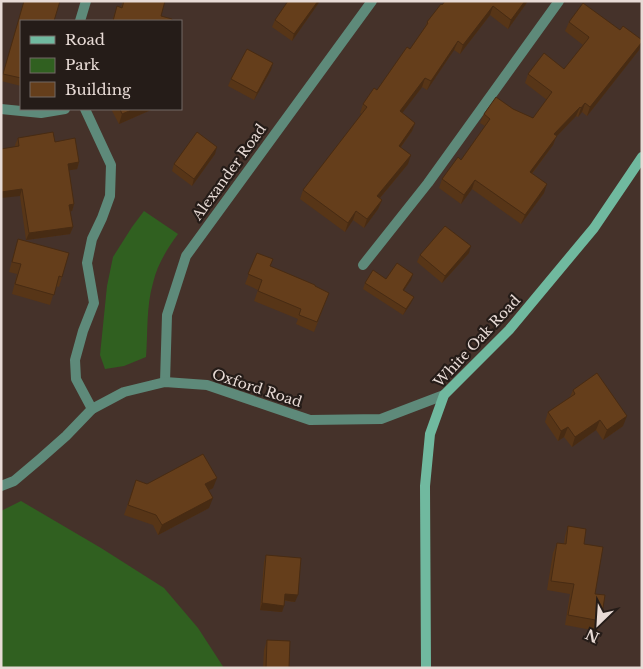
<svg xmlns="http://www.w3.org/2000/svg" width="643" height="669" font-family="'Libre Baskerville',serif">
	<rect width="100%" height="100%" fill="#45322a"/>
	<g fill="#306020">
		<path d="M 144,211 L 178,234 C 167,249 157,265 153,283 C 146,307 148,333 146,357 L 124,366 L 105,369 L 100,355 L 107,286 L 113,257 L 132,227 Z"/>
		<polygon points="21,501 101,548 164,588 198,628 224,668 1,668 1,511"/>
	</g>
	<g fill="none" stroke-linecap="round" stroke-linejoin="round">
		<polyline stroke="#5e8a7a" stroke-width="10" points="363,265 428,183 559,1"/>
		<g stroke="#5e8a7a" stroke-width="10">
			<polyline points="80,21 86,1"/>
			<polyline points="1,109 41,113 65,109"/>
			<polyline points="85,109 111,165 110,196 102,218 92,239 87,263 94,303 83,331 75,360 76,379 92,409"/>
			<polyline points="165,382 167,315 186,256 372,1"/>
			<polyline points="1,486 14,481 40,459 66,436 92,409 124,392 165,382 207,385 310,420 381,419 444,395"/>
		</g>
		<polyline stroke="#70b99f" stroke-width="10" points="426,668 425,486 430,434 444,395 509,330 594,228 642,157"/>
	</g>
	<g fill="#573517">
		<polygon points="24,1 60,1 21,21 21,86 1,81 1,80"/>
		<polygon points="123,1 165,1 161,16 172,21 112,21 117,6 121,7"/>
		<polygon points="320,1 292,41 272,27 275,20"/>
		<polygon points="528,1 508,29 490,15 460,54 454,50 427,90 422,87 402,113 415,123 412,131 401,147 408,164 380,198 382,200 378,209 364,228 353,220 345,232 300,199 303,190 362,114 360,113 363,104 377,90 410,49 425,27 427,22 442,5"/>
		<polygon points="569,22 639,50 587,116 582,112 578,117 576,116 556,137 553,145 532,174 544,193 521,224 472,189 461,204 439,188 442,179 461,160 485,126 480,123 484,114 513,109 533,118 547,100 525,83 528,74 564,69 583,45 565,31"/>
		<polygon points="271,70 254,100 228,86 231,79"/>
		<polygon points="111,109 153,109 119,124"/>
		<polygon points="18,138 55,142 79,162 77,169 69,170 74,204 72,211 70,211 73,227 70,234 26,240 20,196 15,145"/>
		<polygon points="215,154 192,186 172,171 174,164"/>
		<polygon points="18,239 62,277 59,287 56,286 50,305 12,294 17,274 9,272 15,249"/>
		<polygon points="257,253 270,266 329,293 314,332 296,324 298,319 254,301 258,290 245,284"/>
		<polygon points="469,253 442,283 417,262 420,255"/>
		<polygon points="386,279 411,280 404,290 411,303 403,315 363,289 365,283"/>
		<polygon points="573,390 623,426 603,440 596,430 572,447 564,437 558,441 545,422 548,412 570,397"/>
		<polygon points="136,480 147,484 213,488 209,490 209,508 158,535 153,525 124,515"/>
		<polygon points="568,526 584,544 601,621 597,631 565,625 570,594 547,590 553,553 557,543 564,544 565,536"/>
		<polygon points="266,555 295,602 285,601 282,612 260,610 264,562"/>
		<polygon points="267,640 289,667 303,668 263,668 264,650"/>
	</g>
	<g fill="#472b13">
		<polygon points="318,1 320,1 292,41 294,34"/>
		<polygon points="525,1 528,1 508,29 511,20"/>
		<polygon points="493,6 490,15 460,54 463,45"/>
		<polygon points="458,41 454,50 427,90 431,81"/>
		<polygon points="642,42 639,50 587,116 590,107"/>
		<polygon points="273,63 271,70 254,100 257,93"/>
		<polygon points="425,78 422,87 397,120 400,111"/>
		<polygon points="585,103 582,112 578,117 581,108"/>
		<polygon points="580,107 576,116 556,137 553,145 526,181 530,172 554,134"/>
		<polygon points="134,109 153,109 119,124 122,114"/>
		<polygon points="415,123 412,131 395,155 399,146"/>
		<polygon points="217,147 215,154 192,186 194,179"/>
		<polygon points="411,155 408,164 374,205 377,196"/>
		<polygon points="79,162 77,169 65,171 68,164"/>
		<polygon points="475,180 472,189 461,204 464,195"/>
		<polygon points="547,184 544,193 521,224 525,215"/>
		<polygon points="22,189 20,196 1,198 1,192"/>
		<polygon points="382,200 378,209 364,228 367,219"/>
		<polygon points="74,204 72,211 67,212 69,205"/>
		<polygon points="356,211 353,220 345,232 348,223"/>
		<polygon points="73,227 70,234 26,240 29,233"/>
		<polygon points="471,246 469,253 442,283 445,276"/>
		<polygon points="413,274 411,280 400,296 403,290"/>
		<polygon points="414,297 411,303 403,315 406,309"/>
		<polygon points="627,416 623,426 603,440 607,430"/>
		<polygon points="600,420 596,430 572,447 575,437"/>
		<polygon points="568,427 564,437 558,441 561,431"/>
		<polygon points="217,478 213,488 202,494 205,484"/>
		<polygon points="213,498 209,508 158,535 162,525"/>
		<polygon points="285,594 298,595 295,602 283,600"/>
		<polygon points="262,603 284,606 282,612 260,610"/>
	</g>
	<g fill="#653e1b" stroke="#472b13">
		<polygon points="24,1 60,1 54,21 21,21 21,78 3,74"/>
		<polygon points="124,1 165,1 161,16 172,19 172,21 113,21 117,6 122,8"/>
		<polygon points="288,1 318,1 294,34 275,20"/>
		<polygon points="445,1 525,1 511,20 493,6 463,45 458,41 431,81 425,78 400,111 415,123 399,146 411,155 377,196 382,200 367,219 356,211 348,223 303,190 367,107 363,104 374,88 377,90 407,47 410,49 428,23 427,22 441,4 442,5"/>
		<polygon points="583,3 620,30 623,26 642,40 642,42 590,107 585,103 581,108 580,107 554,134 557,136 530,172 547,184 525,215 475,180 464,195 442,179 458,157 461,160 490,119 484,114 496,97 513,109 533,118 552,92 528,74 544,53 564,69 588,39 589,37 569,22"/>
		<polygon points="247,49 273,63 257,93 231,79"/>
		<polygon points="120,109 134,109 122,114"/>
		<polygon points="53,132 55,142 75,138 79,162 68,164 74,204 69,205 73,227 29,233 22,189 1,192 1,149 19,146 18,138"/>
		<polygon points="197,132 217,147 194,179 174,164"/>
		<polygon points="445,226 471,246 445,276 420,255"/>
		<polygon points="18,239 69,253 62,277 59,276 54,295 15,284 21,264 12,262"/>
		<polygon points="257,253 273,259 270,266 315,285 315,286 329,293 317,322 299,315 301,309 258,291 262,280 248,274"/>
		<polygon points="397,263 413,274 403,290 414,297 406,309 365,283 373,270 386,279"/>
		<polygon points="597,373 627,416 607,430 600,420 575,437 568,427 561,431 548,412 575,394 573,390"/>
		<polygon points="203,454 217,478 205,484 213,498 162,525 156,515 128,505 136,480 147,484"/>
		<polygon points="568,526 586,529 584,544 603,547 595,594 605,595 601,621 568,615 574,584 551,581 557,543 566,544"/>
		<polygon points="266,555 301,558 298,595 285,594 284,606 262,603"/>
		<polygon points="267,640 290,641 289,667 303,668 266,668"/>
	</g>
	<g text-anchor="middle" stroke-width="4.5" stroke-linejoin="round" paint-order="stroke">
		<g font-size="14" fill="#e8dbd6" stroke="#251c18">
			<text transform="translate(229 172) rotate(-54)" y="5">Alexander Road</text>
			<text transform="translate(477 341) rotate(-47)" y="5">White Oak Road</text>
			<text transform="translate(257 388) rotate(18)" y="5">Oxford Road</text>
		</g>
	</g>
	<rect width="643" height="669" fill="none" stroke="#e8dbd6" stroke-width="5"/>
	<rect x="20" y="20" width="162" height="90" fill="#251c18" stroke="#736864"/>
	<rect x="30" y="36" width="25" height="8" fill="#70b99f" stroke="#736864"/>
	<text x="65" y="45" font-size="15" fill="#e8dbd6">Road</text>
	<rect x="30" y="58" width="25" height="15" fill="#306020" stroke="#736864"/>
	<text x="65" y="70" font-size="15" fill="#e8dbd6">Park</text>
	<rect x="30" y="82" width="25" height="15" fill="#653e1b" stroke="#736864"/>
	<text x="65" y="95" font-size="15" fill="#e8dbd6">Building</text>
	<g transform="translate(598 624) rotate(205)" stroke="#251c18" stroke-width="4" paint-order="stroke">
	<path d="M0-4L9 19L0 12L-9 19Z" fill="#e8dbd6"/>
	<text y="-8" font-size="14" font-weight="bold" text-anchor="middle" fill="#e8dbd6">N</text>
	</g>
</svg>
